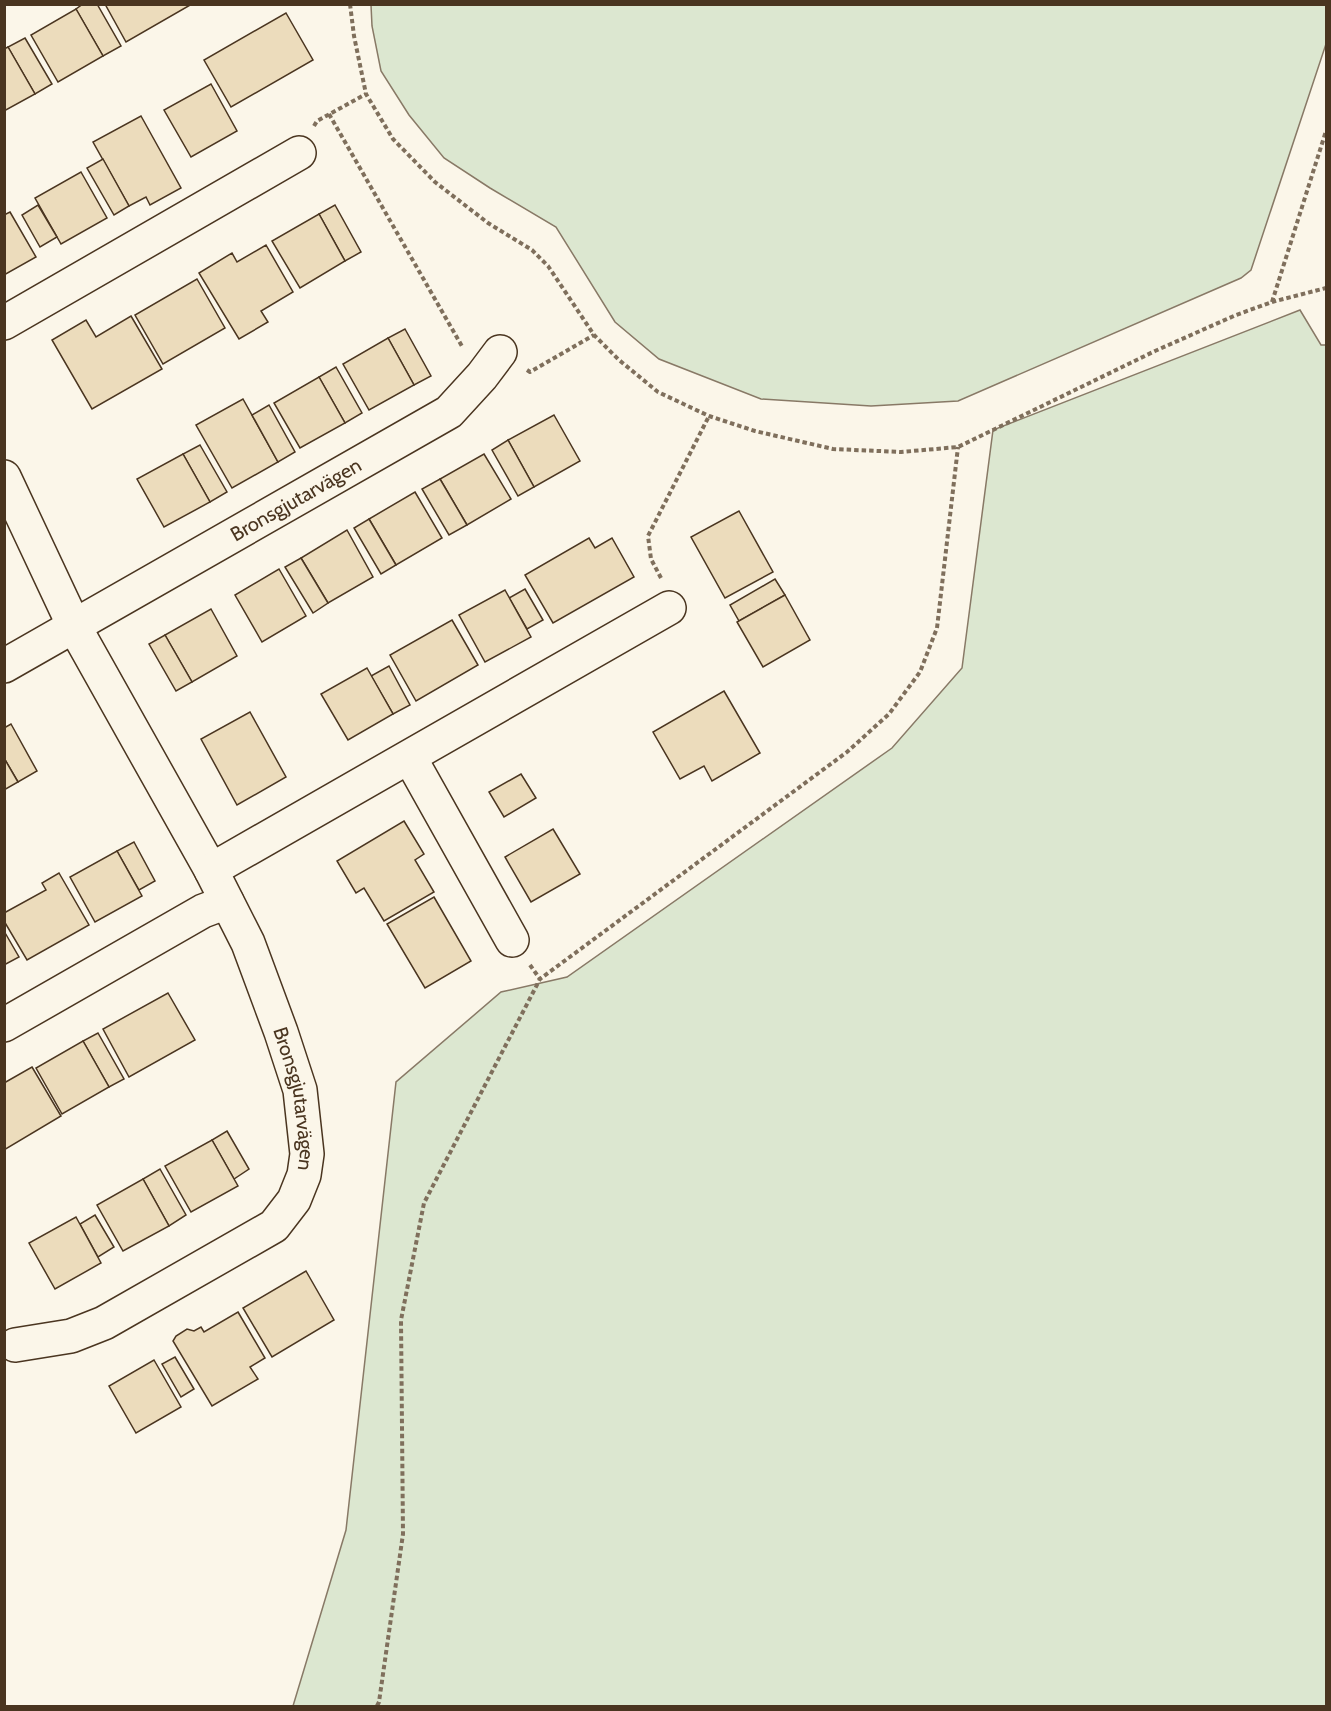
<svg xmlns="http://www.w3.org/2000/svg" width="1331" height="1711" font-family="Cabin,sans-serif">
	<rect width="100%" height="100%" fill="#fbf6e9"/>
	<g fill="#dce7d0" stroke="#887966" stroke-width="1.5">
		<polygon points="1326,4 1326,44 1251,270 1241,278 958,401 871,406 761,399 659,359 615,322 556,227 490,188 444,158 409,115 381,71 372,26 371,5"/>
		<polygon points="1300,310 1321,345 1326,345 1326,1706 293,1706 346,1530 396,1082 501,992 567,977 892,748 962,668 993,430"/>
	</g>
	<g fill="#ecdcbc" stroke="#4a3520" stroke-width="1.5">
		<polygon points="83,4 97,4 121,46 103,56 76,9"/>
		<polygon points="105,4 192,4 126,42"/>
		<polygon points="76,9 103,56 58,82 31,35"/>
		<polygon points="286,13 313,60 231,107 204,60"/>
		<polygon points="25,38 52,84 35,94 8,47"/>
		<polygon points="8,47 35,94 4,111 4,49"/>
		<polygon points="211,84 237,131 191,157 164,110"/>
		<polygon points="141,116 181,188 150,205 146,197 129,206 93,142"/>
		<polygon points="103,159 129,206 114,215 87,168"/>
		<polygon points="81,172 107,218 61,244 35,198"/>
		<polygon points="38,205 57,237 40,247 22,215"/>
		<polygon points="335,205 361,252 345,261 319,214"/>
		<polygon points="10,212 36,257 4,275 4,215"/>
		<polygon points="319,214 345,261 300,288 272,241"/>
		<polygon points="266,245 293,292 261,311 268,322 239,339 199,273 232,253 237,262"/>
		<polygon points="197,279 225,328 163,364 135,315"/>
		<polygon points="131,316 162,369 92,409 52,340 86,320 96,337"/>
		<polygon points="405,329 431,376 414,385 388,338"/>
		<polygon points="388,338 414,385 369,410 343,364"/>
		<polygon points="336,367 362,413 345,423 319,377"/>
		<polygon points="319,377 345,423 300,448 274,403"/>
		<polygon points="243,399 278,462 232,488 196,425"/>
		<polygon points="269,405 295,452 278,462 252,415"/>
		<polygon points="554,415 580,461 534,487 508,440"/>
		<polygon points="508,440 534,487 518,496 492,450"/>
		<polygon points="200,445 227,492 210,502 183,454"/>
		<polygon points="183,454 210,502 164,527 137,479"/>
		<polygon points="484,454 511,499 467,525 440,479"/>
		<polygon points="440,479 467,525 449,535 422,489"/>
		<polygon points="415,492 442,538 396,565 369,519"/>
		<polygon points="739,511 773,572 725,598 691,537"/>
		<polygon points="369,519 396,565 381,574 354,528"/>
		<polygon points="347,530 373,577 328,603 301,558"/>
		<polygon points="589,538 595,548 612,538 634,577 553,623 525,575"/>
		<polygon points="301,558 328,603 313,613 285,567"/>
		<polygon points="279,569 306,616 262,642 235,595"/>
		<polygon points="775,579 785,595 739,621 730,605"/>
		<polygon points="525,589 543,620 527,629 509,598"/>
		<polygon points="505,590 531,637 485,662 459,615"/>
		<polygon points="785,595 810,640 763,667 737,622"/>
		<polygon points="211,609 237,656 192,682 165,635"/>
		<polygon points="452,620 478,665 416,701 390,655"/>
		<polygon points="165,635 192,682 176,691 149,644"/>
		<polygon points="389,666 410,705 393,714 371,676"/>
		<polygon points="367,668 393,714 348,740 321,694"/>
		<polygon points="724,691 760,753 712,781 704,766 680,779 653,732"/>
		<polygon points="250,712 286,777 237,805 201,739"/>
		<polygon points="11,724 37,771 18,782 4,758 4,728"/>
		<polygon points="4,758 18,782 4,790"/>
		<polygon points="521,774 536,798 504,817 489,792"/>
		<polygon points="404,821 424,854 415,860 434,892 384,921 364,888 356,893 337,861"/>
		<polygon points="553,829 580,874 531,902 505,857"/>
		<polygon points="134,842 155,881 139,890 117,851"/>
		<polygon points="117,851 142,896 95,922 70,877"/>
		<polygon points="59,873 89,925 27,960 4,921 4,913 46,890 42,883"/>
		<polygon points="434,897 471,961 425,988 387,924"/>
		<polygon points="4,931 19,957 4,965"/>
		<polygon points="168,993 195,1040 129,1077 103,1029"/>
		<polygon points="98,1033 124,1079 109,1087 83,1041"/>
		<polygon points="83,1041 109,1087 62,1114 36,1068"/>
		<polygon points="32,1067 61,1116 4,1150 4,1083"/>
		<polygon points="227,1131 249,1169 234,1179 212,1140"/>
		<polygon points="212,1140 238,1186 191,1212 165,1166"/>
		<polygon points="160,1169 186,1215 169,1226 143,1179"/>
		<polygon points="143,1179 169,1226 123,1251 97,1205"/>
		<polygon points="95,1215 114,1247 98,1257 80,1224"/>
		<polygon points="76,1217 101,1263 55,1289 29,1243"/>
		<polygon points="306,1271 334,1320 272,1357 243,1308"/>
		<polygon points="238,1312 265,1358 250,1367 258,1379 212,1406 173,1341 176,1336 187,1329 194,1331 201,1327 204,1332"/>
		<polygon points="175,1357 194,1389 181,1397 162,1364"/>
		<polygon points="154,1360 181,1407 136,1433 109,1386"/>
	</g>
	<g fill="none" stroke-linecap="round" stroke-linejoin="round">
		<defs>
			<g id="minor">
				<polyline points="4,323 299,153"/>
				<path id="s1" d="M 4,477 L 74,626 L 211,870 L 248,943 L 281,1032 L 300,1090 L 307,1154 L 304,1175 L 294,1200 L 274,1226 L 104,1323 L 71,1336 L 15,1345"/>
				<path id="s2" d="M 4,666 L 449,412 L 482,376 L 500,352"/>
				<polyline points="410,758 512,940"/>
				<polyline points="211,870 669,608"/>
				<polyline points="4,1025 203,911 227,902"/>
			</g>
		</defs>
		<use href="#minor" stroke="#4a3520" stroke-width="36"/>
		<g stroke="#7f6f5c" stroke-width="4" stroke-dasharray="4.5 3" stroke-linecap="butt">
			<polyline points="350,4 354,36 366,94 393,139 435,182 488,223 532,250 548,266 594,335 619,360 658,392 709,416 755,431 833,449 901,452 958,447 1155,351 1236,315 1272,302 1326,288"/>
			<polyline points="329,114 463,348"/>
			<polyline points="314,126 317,121 366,94"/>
			<polyline points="1272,302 1326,131"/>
			<polyline points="527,370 530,372 594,335"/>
			<polyline points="661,578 651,559 648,536 709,416"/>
			<polyline points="530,965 540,979"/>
			<polyline points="377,1706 379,1702 403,1534 401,1320 424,1203 540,979 847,752 889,714 920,672 937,628 958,447"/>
		</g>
		<use href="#minor" stroke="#fbf6e9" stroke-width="33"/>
	</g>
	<g text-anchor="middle" stroke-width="4.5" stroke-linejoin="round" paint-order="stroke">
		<g font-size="20" fill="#4a3520" stroke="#fbf6e9">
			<text dy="7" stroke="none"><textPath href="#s2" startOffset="336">Bronsgjutarvägen</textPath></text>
			<text dy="7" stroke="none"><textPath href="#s1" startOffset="690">Bronsgjutarvägen</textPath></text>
		</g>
	</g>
	<rect width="1331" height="1711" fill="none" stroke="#4a3520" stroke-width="12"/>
</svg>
